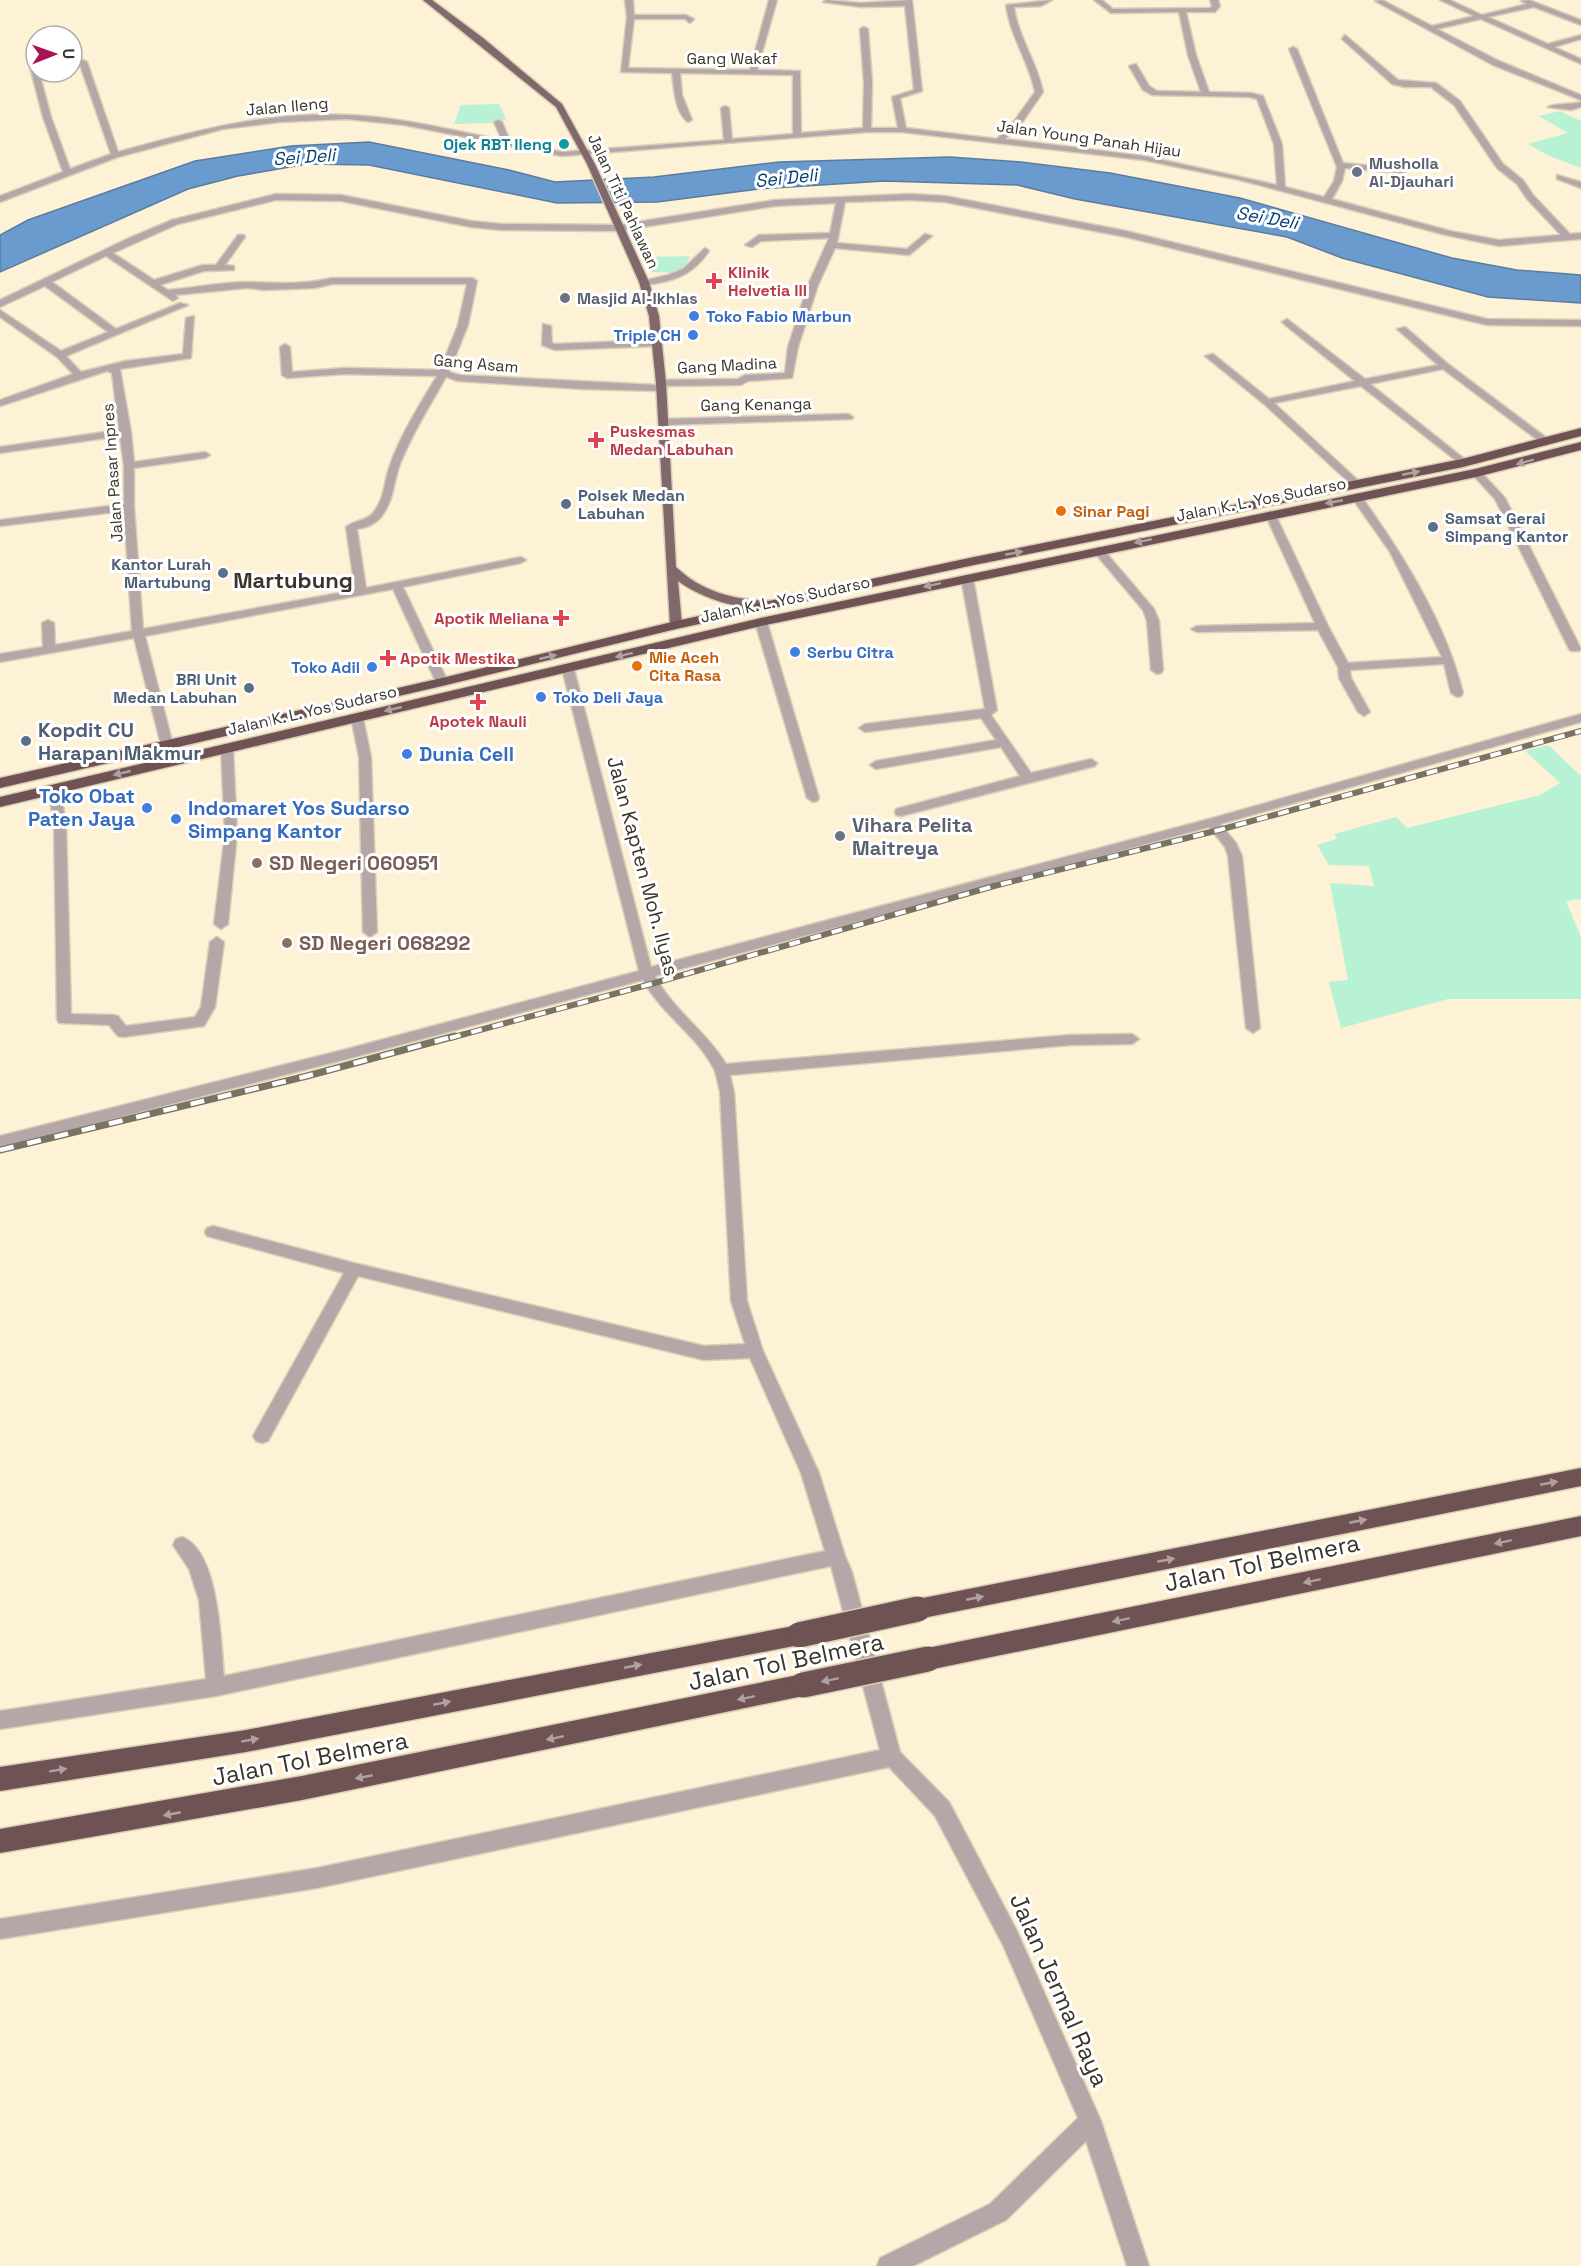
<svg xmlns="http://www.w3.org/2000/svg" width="1581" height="2266" font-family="'Space Grotesk',sans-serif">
	<rect width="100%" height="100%" fill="#fdf1d6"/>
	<g fill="#b7f2d5">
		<polygon points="499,104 506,119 494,123 454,124 461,105"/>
		<polygon points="1560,111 1581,121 1581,168 1547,155 1528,144 1568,133 1539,116"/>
		<polygon points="690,256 681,273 652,272 650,257"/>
		<polygon points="1548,745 1581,776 1581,899 1566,901 1581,937 1581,999 1448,999 1341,1028 1329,982 1348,980 1330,883 1374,886 1369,866 1329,865 1317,845 1337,839 1334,834 1396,817 1407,828 1540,795 1560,783 1525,751"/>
	</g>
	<polygon fill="#699bcf" stroke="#5b7c9e" stroke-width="1.5" points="369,142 509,170 555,182 654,177 779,162 950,157 1021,162 1110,173 1240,198 1452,258 1517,270 1581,275 1581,303 1488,297 1342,258 1287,237 1075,199 1017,185 884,181 759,189 657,202 557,203 369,165 307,164 238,176 188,189 0,272 0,235 28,220 195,161 291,146"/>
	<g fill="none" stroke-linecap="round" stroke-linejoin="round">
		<defs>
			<g id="minor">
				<path d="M 625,0 L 633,0 L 634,15 L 686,15 L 694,19 L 690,23 L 685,19 L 634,19 L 628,68 L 750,70 L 769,0 L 777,0 L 757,70 L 800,71 L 801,133 L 863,128 L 864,83 L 860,29 L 864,27 L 868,29 L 872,83 L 871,128 L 898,128 L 892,97 L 914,90 L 905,6 L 861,7 L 823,2 L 826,0 L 861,3 L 912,0 L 922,91 L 900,98 L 906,128 L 997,139 L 1015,120 L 1035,92 C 1029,62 1010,36 1006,5 L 1052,0 L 1041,6 L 1014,7 C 1018,37 1037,62 1043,92 L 1021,124 L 1005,139 L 1144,156 L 1277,185 L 1274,144 L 1257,99 L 1250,97 L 1152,95 L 1143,90 L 1129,66 L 1136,64 L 1149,86 L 1157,91 L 1201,92 L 1188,55 L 1179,12 L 1111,13 L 1094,0 L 1102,0 L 1113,9 L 1210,8 L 1212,6 L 1210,0 L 1218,0 L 1220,6 L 1215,12 L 1186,12 L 1196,55 L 1209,92 L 1251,93 L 1263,96 L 1282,144 L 1285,187 L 1324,197 L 1334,181 L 1337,167 L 1289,49 L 1293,47 L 1297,49 L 1343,163 L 1402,169 L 1406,171 L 1402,173 L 1345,168 L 1342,181 L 1332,199 L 1450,231 L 1499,240 L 1561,235 L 1527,199 L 1517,184 L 1497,168 L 1454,105 L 1431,87 L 1405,87 L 1392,84 L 1342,39 L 1345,35 L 1398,80 L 1436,83 L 1460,101 L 1503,164 L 1523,180 L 1533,195 L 1570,234 L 1581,233 L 1581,239 L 1499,246 L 1446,235 L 1240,180 L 1144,160 L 902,132 L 867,132 L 562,156 L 404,125 L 347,119 L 280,122 L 223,129 L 118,157 L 0,202 L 0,196 L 63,172 L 43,117 L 28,59 L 32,57 L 36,59 L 36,72 L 39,72 L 51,117 L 70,169 L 111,154 L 79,62 L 83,60 L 87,62 L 118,152 C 193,131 269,111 348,115 C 400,117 451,130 502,140 L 494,122 L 498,120 L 502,122 L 510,141 L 562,152 L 724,140 L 721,108 L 725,106 L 729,108 L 732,139 L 793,134 L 793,75 L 680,73 L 682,95 L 692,120 L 688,122 C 675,113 674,88 672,73 L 621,72 L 627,17 Z"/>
				<polygon points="1382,0 1432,26 1474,16 1440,0 1450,0 1482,15 1527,4 1521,1 1529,0 1581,20 1581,25 1534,7 1488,17 1548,44 1581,35 1581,39 1554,47 1581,59 1581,64 1481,19 1437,29 1499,61 1581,95 1581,100 1493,65 1375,1"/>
				<path d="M 1581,102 L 1581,107 L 1571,110 L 1548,107 C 1555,103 1571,105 1581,102 Z"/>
				<polygon points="1557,175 1581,182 1581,188 1557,179"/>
				<path d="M 276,194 L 341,195 L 471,221 L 501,224 L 618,225 L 775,200 L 910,194 L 945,196 L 1126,231 L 1487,319 L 1581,320 L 1581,326 L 1487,325 L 1126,237 L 945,202 L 910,200 L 845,202 L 837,243 L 907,249 L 925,234 L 932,236 L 909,255 L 835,248 L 818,285 L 798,347 L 792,378 L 748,381 L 741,385 L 665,386 L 667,388 L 662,391 L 583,389 L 458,381 L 446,377 C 430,405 412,434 400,464 C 393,483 394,501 381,517 C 375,524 366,528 357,529 L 366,588 L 521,557 L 526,560 L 521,563 L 403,587 L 448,682 L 446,685 L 438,685 L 436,682 L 393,589 L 145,636 L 173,745 L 167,749 L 161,745 L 134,638 L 0,662 L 0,654 L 43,647 L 42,623 L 48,620 L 54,623 L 55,645 L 132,631 L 124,511 L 0,526 L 0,520 L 124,504 L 124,466 L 120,436 L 0,453 L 0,447 L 119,430 L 112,373 L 107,371 L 0,406 L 0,400 L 73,374 L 57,357 L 0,317 L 0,310 L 61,351 L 108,332 L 45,286 L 0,307 L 0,300 L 127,239 L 172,220 ZM 276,200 L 341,201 L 471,227 L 501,230 L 618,231 L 775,206 L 836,203 L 830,233 L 759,235 L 745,245 L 752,247 L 761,241 L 829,238 L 808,285 L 788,347 L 785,373 L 745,375 L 738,379 L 661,380 L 658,381 L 657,385 L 459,375 L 449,372 L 468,325 L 477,281 L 472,278 L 332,278 C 304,285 276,283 248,282 C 222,282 194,288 168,290 L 160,285 L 204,271 L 234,270 L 234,266 L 225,265 L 245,237 L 244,235 L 238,235 L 216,265 L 203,265 L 154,280 L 113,253 L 178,224 ZM 106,256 L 173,301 L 178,298 L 175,295 L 247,288 L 264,290 L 315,288 L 332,284 L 467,284 L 458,325 L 440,370 L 345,368 L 292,372 L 290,347 L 285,344 L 280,347 L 282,375 L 287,378 L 345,374 L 437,376 C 420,404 401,434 390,465 C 384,481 385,499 373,513 C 365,522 354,520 346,527 L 355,590 L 143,629 L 134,507 L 134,468 L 205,458 L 210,455 L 205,452 L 134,462 L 131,432 L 120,369 L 191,358 L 194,316 L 186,318 L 183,354 L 125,361 L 81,372 L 66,356 L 188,305 L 180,303 L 116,329 L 52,282 Z"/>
				<path d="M 705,248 L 709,251 C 696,270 681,279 658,283 C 651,284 645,286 639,282 L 668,275 L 683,269 Z"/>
				<polygon points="1287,319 1365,379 1438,365 1397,329 1405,327 1448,364 1552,442 1543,444 1443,369 1370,384 1467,461 1468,463 1463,466 1361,386 1274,403 1362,484 1353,486 1264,404 1205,356 1213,354 1269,399 1355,381 1284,324 1282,322"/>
				<polygon points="543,324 551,326 552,343 555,344 658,340 663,343 658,346 555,350 542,345"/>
				<polygon points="848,414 853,417 852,419 665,425 660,422 665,419"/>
				<polygon points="1476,470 1480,471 1505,498 1581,649 1579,651 1571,651 1569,649 1495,499 1471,473"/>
				<path d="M 1357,495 L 1361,496 C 1403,555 1445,621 1463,693 L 1461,696 L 1457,697 L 1451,693 L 1444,664 L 1350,670 L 1351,678 L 1370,712 L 1364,716 L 1358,712 L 1339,678 L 1338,667 L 1318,630 L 1197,632 L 1191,629 L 1197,626 L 1315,623 L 1265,514 L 1270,511 L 1275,514 L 1328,626 L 1348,663 L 1442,657 L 1390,552 L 1352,498 Z"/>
				<polygon points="1098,547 1102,548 1154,609 1159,621 1163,670 1161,673 1157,674 1151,670 1147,621 1143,610 1094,552 1093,550"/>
				<polygon points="967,575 973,578 997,710 991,715 1031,773 1091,759 1097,763 1095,766 901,816 896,815 895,812 896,809 1020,776 1001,747 876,769 870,765 876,761 996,740 981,718 865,732 859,728 865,724 985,709 961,578"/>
				<polygon points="761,619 767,622 819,798 817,801 813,802 807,798 755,622"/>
				<path d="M 568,665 L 574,669 L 651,967 L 1209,819 L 1581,714 L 1581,722 L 1220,824 L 1236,843 L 1242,856 L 1260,1028 L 1253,1033 L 1246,1028 L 1228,856 L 1225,847 L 1209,827 L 655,976 C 673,1010 706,1031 726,1064 L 1071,1035 L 1132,1034 L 1139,1039 L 1132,1044 L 1071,1045 L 730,1075 L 734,1092 L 747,1301 L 763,1351 L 819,1473 L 845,1556 L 852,1572 L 900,1752 L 949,1802 L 1017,1931 L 1101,2121 L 1149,2266 L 1127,2266 L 1086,2141 L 1006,2220 L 913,2266 L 877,2266 L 880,2258 L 990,2204 L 1078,2118 L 1003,1945 L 935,1816 L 889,1767 L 317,1888 L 0,1939 L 0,1919 L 317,1868 L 880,1750 L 831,1566 L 216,1696 L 0,1729 L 0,1711 L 206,1679 L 199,1600 L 189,1569 L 173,1545 L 176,1539 L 182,1537 C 219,1551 221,1642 224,1676 L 825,1551 L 801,1473 L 750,1358 L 704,1360 L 358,1276 L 268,1441 L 262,1443 L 256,1441 L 253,1436 L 344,1273 L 207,1236 L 205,1232 L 207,1228 L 213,1226 L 354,1263 L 704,1346 L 745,1344 L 731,1301 L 720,1092 C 718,1084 717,1076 714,1069 C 697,1035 661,1014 643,980 L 347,1059 L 0,1148 L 0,1136 L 347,1049 L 639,971 L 562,669 Z"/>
				<polygon points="357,714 363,718 371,757 377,932 370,937 363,932 359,757 351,718"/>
				<polygon points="227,744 233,748 237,834 228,924 221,929 214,924 225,834 221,748"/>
				<polygon points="54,785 60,789 66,823 71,1014 113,1015 118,1016 126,1026 195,1017 201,1007 210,942 217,937 224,942 215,1007 204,1026 123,1037 118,1036 109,1025 59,1023 57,1019 54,823 48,789"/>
			</g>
			<path id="major" d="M 423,0 L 432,0 L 483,38 L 562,104 L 595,164 L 649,282 L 659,316 L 666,383 L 676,567 C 703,593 736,600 772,601 L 776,602 L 776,606 C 744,613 703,599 678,581 L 682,625 L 676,628 L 670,625 L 656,383 L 649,316 L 639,282 L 587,164 L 556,107 Z"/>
			<g id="highway">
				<polygon points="1581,428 1581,436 1463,467 974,565 676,629 442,686 0,788 0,778 442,678 676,621 974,557 1462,459"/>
				<polygon points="1581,442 1581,450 1476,477 761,626 0,807 0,797 761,618 1475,469"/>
				<polygon points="1581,1468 1581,1486 918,1619 910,1616 907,1609 910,1602 918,1599"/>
				<polygon points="1581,1516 1581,1536 928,1670 920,1667 917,1659 920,1651 928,1648"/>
				<polygon points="799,1625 807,1628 810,1635 807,1642 799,1645 246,1752 0,1791 0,1767 246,1730"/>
				<polygon points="803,1674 811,1677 814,1685 811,1693 803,1696 302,1800 0,1853 0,1829 302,1776"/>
			</g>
		</defs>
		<use href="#minor" stroke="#dacfb7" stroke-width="3"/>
		<use href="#major" stroke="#dacfb7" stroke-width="3"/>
		<use href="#highway" stroke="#dacfb7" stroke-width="3"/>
		<use href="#minor" fill="#b5a7a7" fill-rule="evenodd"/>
		<use href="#major" fill="#81686a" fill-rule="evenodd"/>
		<use href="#highway" fill="#6e5254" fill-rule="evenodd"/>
		<defs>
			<polyline id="rail-far1" points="450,1038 651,984 994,886 1219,830 1581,731"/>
			<polyline id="rail" points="0,1150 307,1076 455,1036"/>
		</defs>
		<use href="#rail-far1" stroke="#7a7363" stroke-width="6"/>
		<use href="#rail" stroke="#7a7363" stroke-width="7"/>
		<use href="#rail-far1" stroke="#fff" stroke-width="4" stroke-dasharray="11" stroke-linecap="butt"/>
		<use href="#rail" stroke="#fff" stroke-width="4.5" stroke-dasharray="14" stroke-linecap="butt"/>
		<defs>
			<g id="highway-bridge">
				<polyline points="799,1635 918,1609"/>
				<polyline points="803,1685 928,1659"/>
			</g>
		</defs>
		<use href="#highway-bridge" stroke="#dacfb7" stroke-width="28" stroke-linecap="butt"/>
		<use href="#highway-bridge" stroke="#6e5254" stroke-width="25"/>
	</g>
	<defs><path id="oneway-solid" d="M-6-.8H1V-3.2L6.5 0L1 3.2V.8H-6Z" transform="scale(1.5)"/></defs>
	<g fill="#afa0a1">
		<use href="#oneway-solid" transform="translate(1525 462) rotate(165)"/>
		<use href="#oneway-solid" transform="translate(1411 473) rotate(-11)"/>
		<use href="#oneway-solid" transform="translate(1334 502) rotate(169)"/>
		<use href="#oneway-solid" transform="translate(1143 541) rotate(168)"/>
		<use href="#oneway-solid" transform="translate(1014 553) rotate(-11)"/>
		<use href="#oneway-solid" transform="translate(932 585) rotate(168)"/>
		<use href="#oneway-solid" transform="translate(624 655) rotate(166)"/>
		<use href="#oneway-solid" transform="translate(548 657) rotate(-13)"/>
		<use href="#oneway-solid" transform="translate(393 709) rotate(167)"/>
		<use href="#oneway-solid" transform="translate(122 773) rotate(167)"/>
		<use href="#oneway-solid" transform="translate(1549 1483) rotate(-11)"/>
		<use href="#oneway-solid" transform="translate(1358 1521) rotate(-11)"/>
		<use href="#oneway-solid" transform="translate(1503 1542) rotate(168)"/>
		<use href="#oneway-solid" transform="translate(1166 1560) rotate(-11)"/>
		<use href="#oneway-solid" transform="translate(1312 1581) rotate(168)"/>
		<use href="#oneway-solid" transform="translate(975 1598) rotate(-11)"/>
		<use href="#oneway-solid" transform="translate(1121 1620) rotate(168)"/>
		<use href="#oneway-solid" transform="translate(633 1666) rotate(-11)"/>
		<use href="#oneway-solid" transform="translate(830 1680) rotate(168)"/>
		<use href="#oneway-solid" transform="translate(746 1698) rotate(168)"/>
		<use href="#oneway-solid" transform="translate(442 1703) rotate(-11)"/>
		<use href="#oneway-solid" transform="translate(555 1738) rotate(168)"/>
		<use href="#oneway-solid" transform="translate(250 1740) rotate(-10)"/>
		<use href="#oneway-solid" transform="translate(58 1770) rotate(-9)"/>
		<use href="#oneway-solid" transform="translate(364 1777) rotate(169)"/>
		<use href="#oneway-solid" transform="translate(172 1814) rotate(169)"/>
	</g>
	<circle fill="#0f9aa8" stroke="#fff" stroke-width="2" cx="564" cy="144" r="6"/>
	<g fill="#6b7280" stroke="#fff" stroke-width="2">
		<circle cx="1357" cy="172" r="6"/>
		<circle cx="565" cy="298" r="6"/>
		<circle cx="840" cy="836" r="6"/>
	</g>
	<g fill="#e0444e" stroke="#fff" stroke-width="2">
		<path d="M711 272h6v6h6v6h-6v6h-6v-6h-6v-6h6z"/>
		<path d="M593 431h6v6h6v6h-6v6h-6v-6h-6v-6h6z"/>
		<path d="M558 609h6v6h6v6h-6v6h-6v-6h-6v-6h6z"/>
		<path d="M385 649h6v6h6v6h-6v6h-6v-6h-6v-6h6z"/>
		<path d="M475 693h6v6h6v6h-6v6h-6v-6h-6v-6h6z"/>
	</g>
	<g fill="#3f7fe0" stroke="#fff" stroke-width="2">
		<circle cx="694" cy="316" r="6"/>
		<circle cx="693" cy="335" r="6"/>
		<circle cx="795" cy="652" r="6"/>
		<circle cx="372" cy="667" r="6"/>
		<circle cx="541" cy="697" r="6"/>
		<circle cx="407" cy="754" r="6"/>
		<circle cx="147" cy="808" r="6"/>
		<circle cx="176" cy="819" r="6"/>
	</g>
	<g fill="#5c6f8a" stroke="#fff" stroke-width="2">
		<circle cx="566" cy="504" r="6"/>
		<circle cx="1433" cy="527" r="6"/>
		<circle cx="223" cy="573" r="6"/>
		<circle cx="249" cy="688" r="6"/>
		<circle cx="26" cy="741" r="6"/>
	</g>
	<g fill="#e8710a" stroke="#fff" stroke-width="2">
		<circle cx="1061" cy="511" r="6"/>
		<circle cx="637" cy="666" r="6"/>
	</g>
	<g fill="#8d6e63" stroke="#fff" stroke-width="2">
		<circle cx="257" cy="863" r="6"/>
		<circle cx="287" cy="943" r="6"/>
	</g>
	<g text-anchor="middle" stroke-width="6" stroke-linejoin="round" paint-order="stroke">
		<g font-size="16" fill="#39352a" stroke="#fff">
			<text x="732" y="64">Gang Wakaf</text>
			<text transform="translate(287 106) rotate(-5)" y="6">Jalan Ileng</text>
			<text transform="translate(1089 138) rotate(8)" y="6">Jalan Young Panah Hijau</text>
			<text transform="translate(624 201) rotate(65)" y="6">Jalan Titi Pahlawan</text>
			<text transform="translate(476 363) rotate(5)" y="6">Gang Asam</text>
			<text transform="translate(727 365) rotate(-3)" y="6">Gang Madina</text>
			<text transform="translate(756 404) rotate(-1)" y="6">Gang Kenanga</text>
			<text transform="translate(112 473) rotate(-94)" y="6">Jalan Pasar Inpres</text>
			<text transform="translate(1261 499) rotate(-11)" y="6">Jalan K. L. Yos Sudarso</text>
			<text transform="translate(785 599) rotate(-12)" y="6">Jalan K. L. Yos Sudarso</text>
			<text transform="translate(312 710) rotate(-13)" y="6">Jalan K. L. Yos Sudarso</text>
		</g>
		<g font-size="16" font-weight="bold" fill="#0d838f" stroke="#fff" text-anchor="end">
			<text x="552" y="150">Ojek RBT Ileng</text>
		</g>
		<g font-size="16" font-weight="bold" fill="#5b616d" stroke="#fff" text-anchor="start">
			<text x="1369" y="169">Musholla<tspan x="1369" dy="18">Al-Djauhari</tspan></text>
			<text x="577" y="304">Masjid Al-Ikhlas</text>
		</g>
		<g font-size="16" font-weight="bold" fill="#be3a42" stroke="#fff" text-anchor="start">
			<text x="728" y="278">Klinik<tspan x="728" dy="18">Helvetia III</tspan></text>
			<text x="610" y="437">Puskesmas<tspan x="610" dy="18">Medan Labuhan</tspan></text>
			<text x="549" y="624" text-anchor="end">Apotik Meliana</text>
			<text x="400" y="664">Apotik Mestika</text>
			<text x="478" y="727" text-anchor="middle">Apotek Nauli</text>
		</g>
		<g font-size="16" font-weight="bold" fill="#366cbe" stroke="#fff" text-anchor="start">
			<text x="706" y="322">Toko Fabio Marbun</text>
			<text x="681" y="341" text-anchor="end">Triple CH</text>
			<text x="807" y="658">Serbu Citra</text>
			<text x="360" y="673" text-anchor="end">Toko Adil</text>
			<text x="553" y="703">Toko Deli Jaya</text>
		</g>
		<g font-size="16" font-weight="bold" fill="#4e5e75" stroke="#fff" text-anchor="start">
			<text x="578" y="501">Polsek Medan<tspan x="578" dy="18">Labuhan</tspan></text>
			<text x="1445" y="524">Samsat Gerai<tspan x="1445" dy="18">Simpang Kantor</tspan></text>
			<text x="211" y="570" text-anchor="end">Kantor Lurah<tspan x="211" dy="18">Martubung</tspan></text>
			<text x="237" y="685" text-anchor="end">BRI Unit<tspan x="237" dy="18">Medan Labuhan</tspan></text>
		</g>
		<g font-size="16" font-weight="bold" fill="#c56008" stroke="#fff" text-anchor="start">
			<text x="1073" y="517">Sinar Pagi</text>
			<text x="649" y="663">Mie Aceh<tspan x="649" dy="18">Cita Rasa</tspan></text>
		</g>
		<g font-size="18" font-style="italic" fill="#074172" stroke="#fff">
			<text transform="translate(304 157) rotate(-4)" y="6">Sei Deli</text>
			<text transform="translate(786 178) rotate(-6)" y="6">Sei Deli</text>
			<text transform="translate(1267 218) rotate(10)" y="6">Sei Deli</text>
		</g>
		<g font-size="20" font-weight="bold" fill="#4e5e75" stroke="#fff" text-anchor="start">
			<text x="38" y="737">Kopdit CU<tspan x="38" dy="23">Harapan Makmur</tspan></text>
		</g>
		<g font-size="20" font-weight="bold" fill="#366cbe" stroke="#fff" text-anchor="start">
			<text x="419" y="761">Dunia Cell</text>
			<text x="135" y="803" text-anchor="end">Toko Obat<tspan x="135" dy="23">Paten Jaya</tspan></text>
			<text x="188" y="815">Indomaret Yos Sudarso<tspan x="188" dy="23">Simpang Kantor</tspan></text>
		</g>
		<g font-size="20" font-weight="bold" fill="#5b616d" stroke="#fff" text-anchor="start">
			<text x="852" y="832">Vihara Pelita<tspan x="852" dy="23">Maitreya</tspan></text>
		</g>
		<g font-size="20" font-weight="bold" fill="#785e54" stroke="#fff" text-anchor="start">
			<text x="269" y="870">SD Negeri 060951</text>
			<text x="299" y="950">SD Negeri 068292</text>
		</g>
		<g font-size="20" fill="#39352a" stroke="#fff">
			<text transform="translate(643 866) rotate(75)" y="7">Jalan Kapten Moh. Ilyas</text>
		</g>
		<g font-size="22" font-weight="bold" fill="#39352a" stroke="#fff">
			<text x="293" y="588">Martubung</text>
		</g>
		<g font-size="24" fill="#39352a" stroke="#fff">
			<text transform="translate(1262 1563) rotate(-12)" y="8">Jalan Tol Belmera</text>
			<text transform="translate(786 1662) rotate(-12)" y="8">Jalan Tol Belmera</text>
			<text transform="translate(310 1759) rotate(-11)" y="8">Jalan Tol Belmera</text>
			<text transform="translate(1059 1990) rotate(66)" y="8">Jalan Jermal Raya</text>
		</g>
	</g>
	<g transform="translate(54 54) rotate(89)"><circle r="28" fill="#ffffff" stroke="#b0aeaa" stroke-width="1.5"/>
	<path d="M0-4.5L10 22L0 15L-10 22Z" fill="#a61555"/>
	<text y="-9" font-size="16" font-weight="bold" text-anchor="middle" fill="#39352a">U</text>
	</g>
</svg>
